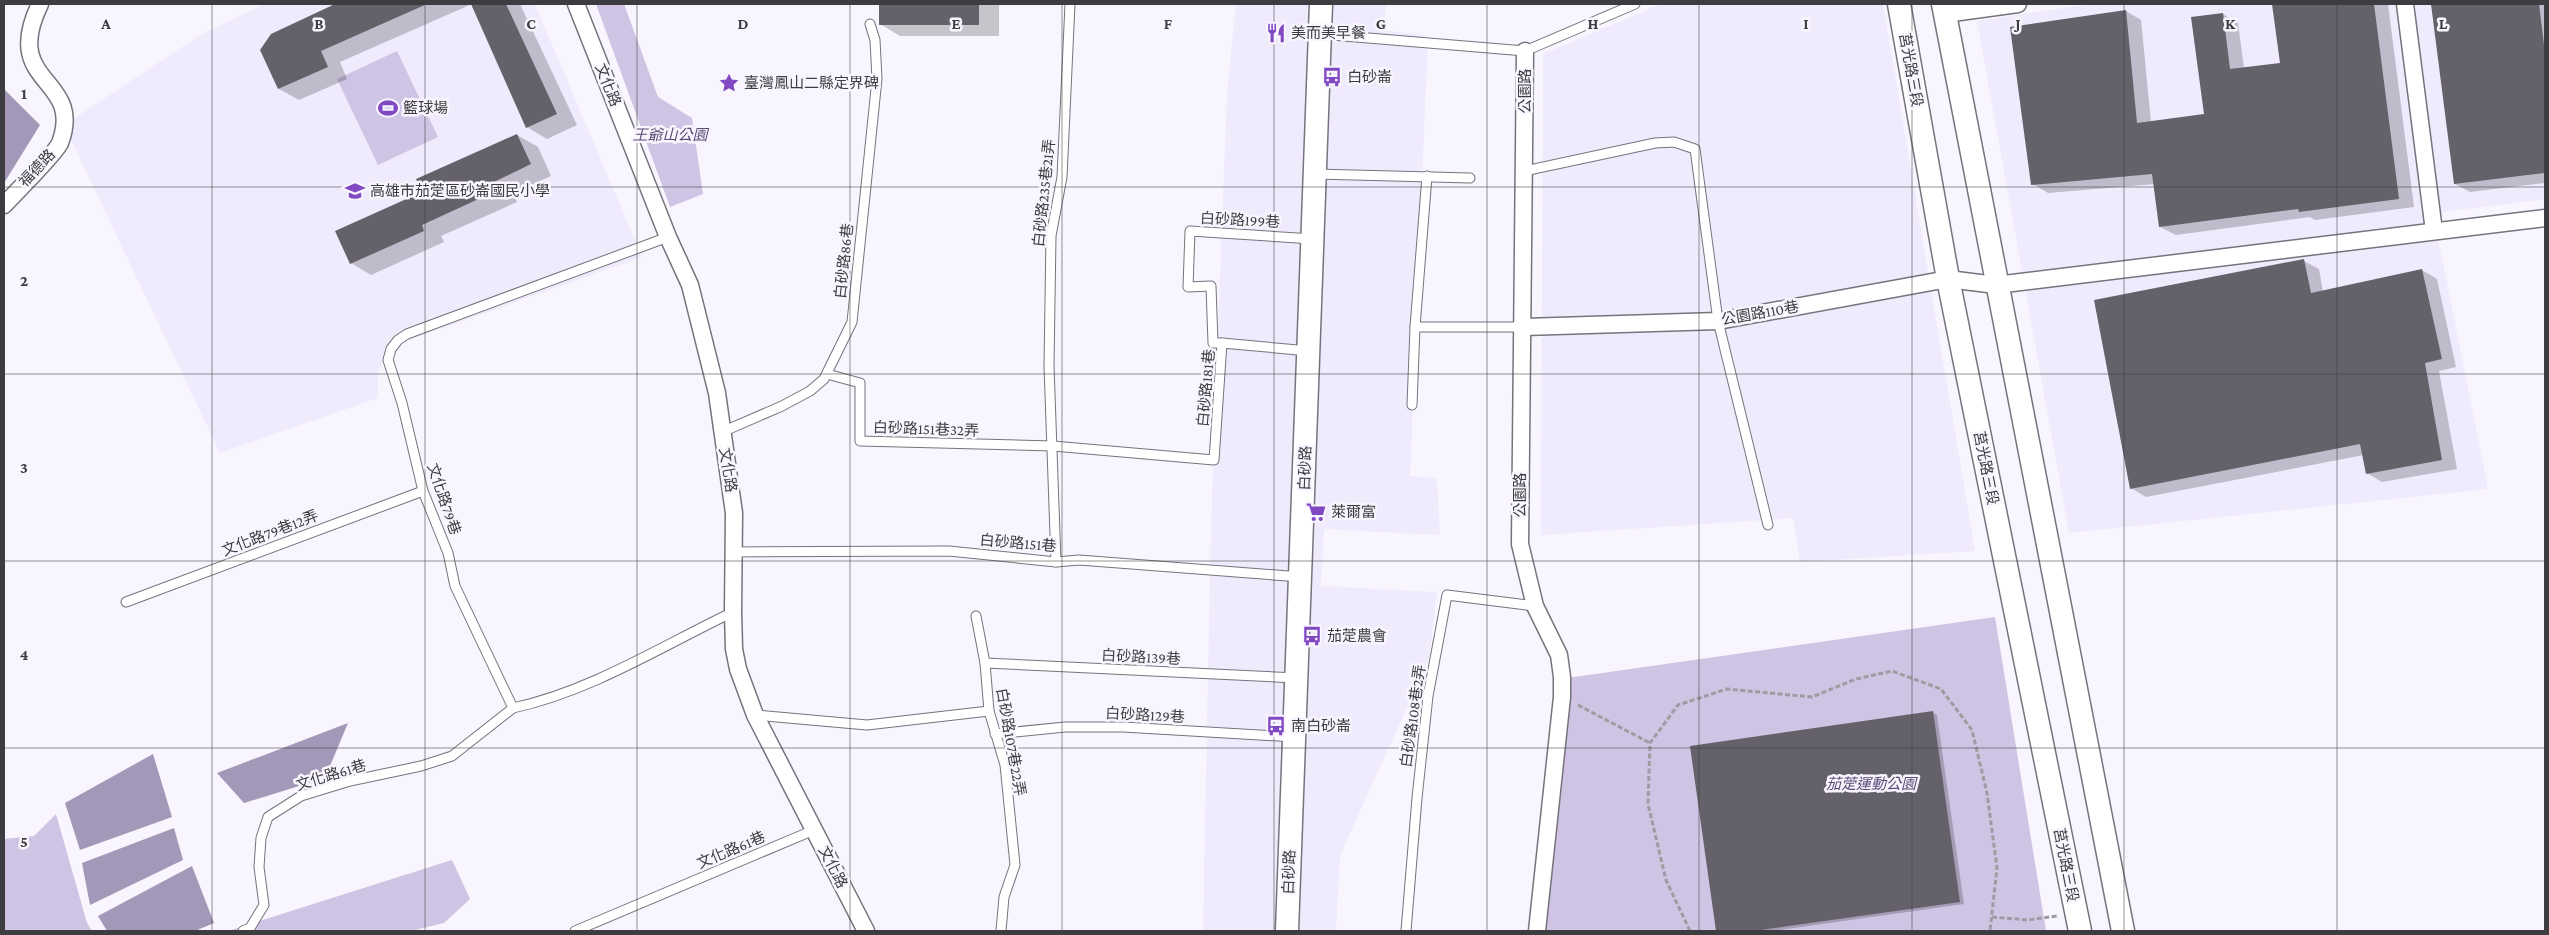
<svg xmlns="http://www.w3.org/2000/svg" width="2549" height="935" font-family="'Crimson Pro','Noto Sans TC',serif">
	<rect width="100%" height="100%" fill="#f9f5fe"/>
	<g fill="#f0eafd">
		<polygon points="264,4 535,4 642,257 390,347 378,372 378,398 220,453 64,125 202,34"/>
		<polygon points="1236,4 1386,4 1384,30 1428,36 1410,476 1437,478 1440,535 1324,529 1321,586 1437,592 1429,659 1340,855 1336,931 1203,931 1211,524 1227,92"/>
		<polygon points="1661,4 1883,4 1975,551 1800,562 1793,518 1541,535 1543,54"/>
		<polygon points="2092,4 2545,4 2545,199 2433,213 2488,489 2069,533 1977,21"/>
	</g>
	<g fill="#cfc4e3">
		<polygon points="596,4 624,4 658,97 692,118 703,194 670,207"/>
		<polygon points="397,51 438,137 378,165 337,79"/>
		<polygon points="1995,617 2046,931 1544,931 1567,678"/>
		<polygon points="56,814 87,923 92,931 4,931 4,839 34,836"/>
		<polygon points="452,860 470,899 444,923 411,931 228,931"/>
	</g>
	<g fill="#a398b7">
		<polygon points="4,89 40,125 4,183"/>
		<polygon points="348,723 325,778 244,803 217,773"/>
		<polygon points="153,754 172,817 80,850 65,803"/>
		<polygon points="174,828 183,860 90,905 82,863"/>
		<polygon points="192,866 214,923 195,931 107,931 98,916"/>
	</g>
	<g fill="#0003">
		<polygon points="338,4 520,4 577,125 547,139 527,127 472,4 340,62 347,79 299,100 279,89 272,35"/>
		<polygon points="880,4 999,4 999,36 900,36 880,24"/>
		<polygon points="2274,4 2388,4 2414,207 2315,220 2310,217 2176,235 2160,227 2155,184 2048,193 2033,184 2126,11 2141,20 2151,122 2205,115 2223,14 2238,23 2244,68 2281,64"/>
		<polygon points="2432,4 2545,4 2545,183 2470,192 2455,184"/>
		<polygon points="517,135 538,147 551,176 513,193 517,202 441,236 444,242 371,275 351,263 423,193"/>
		<polygon points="2304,261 2319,269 2323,292 2422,270 2437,279 2456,367 2439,371 2457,469 2382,482 2367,473 2364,455 2146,497 2131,488"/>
		<polygon points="1933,712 1937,715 1964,904 1773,931 1717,931 1691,747"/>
	</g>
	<g fill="#64616a">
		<polygon points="335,4 427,4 321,51 328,67 278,89 260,50 271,34"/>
		<polygon points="471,4 506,4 557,114 526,128"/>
		<rect x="879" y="4" width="100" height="21"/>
		<polygon points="2272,4 2374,4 2399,199 2299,212 2298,209 2159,227 2152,174 2031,185 2010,27 2126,10 2137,123 2204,114 2191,17 2223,13 2230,69 2280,63"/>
		<polygon points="2431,4 2539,4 2545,53 2545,173 2454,184"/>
		<polygon points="517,134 531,164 494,182 498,190 422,225 424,231 350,264 335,231 422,192 416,179"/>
		<polygon points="2304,259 2311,293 2422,269 2442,359 2425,363 2442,460 2366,474 2360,444 2130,489 2094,300"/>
		<polygon points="1933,711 1960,902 1754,931 1716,931 1690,746"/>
	</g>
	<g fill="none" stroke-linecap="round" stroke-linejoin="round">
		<defs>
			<g id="lane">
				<polyline points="1320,34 1525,51 1635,4"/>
				<polyline points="1524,171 1655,143 1674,142 1695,149 1718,321 1768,525"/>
				<polyline points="1315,174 1470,178"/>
				<path d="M 668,237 L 407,334 L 398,340 L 391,349 L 388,360 L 402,403 L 423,491 L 448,553 L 455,586 L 513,708 C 591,691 662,646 733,612"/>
				<polyline points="1415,327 1521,327"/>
				<polyline points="1222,343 1213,343 1211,286 1188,287 1190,231 1313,239"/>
				<polyline points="827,374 860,383 860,441 1053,446 1214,460 1222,343 1309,351"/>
				<polyline points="1412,405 1415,327 1427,176"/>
				<polyline points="722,432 782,406 810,391 824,379 852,322 877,79 875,40 870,24"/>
				<polyline points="732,552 949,551 1056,562 1079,560 1301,577"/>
				<polyline points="1056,562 1049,366 1051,236 1062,177 1070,4"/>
				<polyline points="126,602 423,491"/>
				<polyline points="976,616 985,663 989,711 1005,765 1015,865 1004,897 1001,931"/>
				<polyline points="985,663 1297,678"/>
				<polyline points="755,715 867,725 989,711"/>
				<polyline points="995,734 1065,727 1123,727 1294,737"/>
				<polyline points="243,931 250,928 264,905 259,867 261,838 268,817 301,796 350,781 421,766 452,756 513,708"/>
				<polyline points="575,931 814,830"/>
				<polyline points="1406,931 1417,798 1428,696 1447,595 1535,606"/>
			</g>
			<g id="street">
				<polyline points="576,4 668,237 690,285 717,393 734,513 733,612 734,649 738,669 755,715 866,931"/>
				<polyline points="2405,4 2434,231"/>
				<polyline points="1945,14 2018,4"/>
				<polyline points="1525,51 1520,544 1535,606 1559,655 1562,677 1562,697 1537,931"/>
				<path d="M 4,205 C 14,194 56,153 60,143 C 85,76 0,86 40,4"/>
				<polyline points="1521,327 1718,321 1948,279 1996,285 2545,218"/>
			</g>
			<g id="secondary">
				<polyline points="1899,4 1948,279 2080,931"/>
				<polyline points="1943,4 2123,931"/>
				<polyline points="1287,931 1321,4"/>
			</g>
		</defs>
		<use href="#lane" stroke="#76737d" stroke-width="11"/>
		<use href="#street" stroke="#76737d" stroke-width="19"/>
		<use href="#secondary" stroke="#76737d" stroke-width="25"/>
		<g stroke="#9e9ca2" stroke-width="3" stroke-dasharray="5 2.5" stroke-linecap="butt">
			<polyline points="1578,705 1650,743"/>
			<polyline points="1992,917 2028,920 2057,916"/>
			<polyline points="1690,931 1666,880 1648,804 1650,743 1678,705 1727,689 1812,697 1856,679 1892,671 1941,689 1972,730 1987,793 1997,868 1990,931"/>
		</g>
		<use href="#lane" stroke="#fff" stroke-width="9"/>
		<use href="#street" stroke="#fff" stroke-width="16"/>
		<use href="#secondary" stroke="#fff" stroke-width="22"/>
	</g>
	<path fill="none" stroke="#3d3c40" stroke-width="1" stroke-opacity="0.55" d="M 212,4 L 212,931M 425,4 L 425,931M 637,4 L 637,931M 850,4 L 850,931M 1062,4 L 1062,931M 1274,4 L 1274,931M 1487,4 L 1487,931M 1699,4 L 1699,931M 1912,4 L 1912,931M 2124,4 L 2124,931M 2337,4 L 2337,931M 4,187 L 2545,187M 4,374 L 2545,374M 4,561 L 2545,561M 4,748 L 2545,748"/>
	<defs>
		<symbol id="restaurant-bare" viewBox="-9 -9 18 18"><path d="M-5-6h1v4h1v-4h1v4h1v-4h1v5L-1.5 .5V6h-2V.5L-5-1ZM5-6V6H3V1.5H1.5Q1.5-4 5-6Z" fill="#8049c1" stroke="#f9f5fe" stroke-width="2.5" paint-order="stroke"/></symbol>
		<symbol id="bus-bare" viewBox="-9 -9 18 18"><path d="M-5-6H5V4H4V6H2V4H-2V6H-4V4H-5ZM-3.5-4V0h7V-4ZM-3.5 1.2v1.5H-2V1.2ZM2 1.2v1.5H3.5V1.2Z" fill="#8049c1" stroke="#f9f5fe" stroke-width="2.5" paint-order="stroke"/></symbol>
		<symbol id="sight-bare" viewBox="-9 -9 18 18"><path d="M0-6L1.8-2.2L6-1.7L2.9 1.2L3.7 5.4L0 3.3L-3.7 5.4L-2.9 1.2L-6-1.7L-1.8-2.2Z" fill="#8049c1" stroke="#f9f5fe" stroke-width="2.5" paint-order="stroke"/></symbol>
		<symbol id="stadium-bare" viewBox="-9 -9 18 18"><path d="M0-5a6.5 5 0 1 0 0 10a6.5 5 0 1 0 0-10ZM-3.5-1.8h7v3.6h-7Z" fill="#8049c1" stroke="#f9f5fe" stroke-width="2.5" paint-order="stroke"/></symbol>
		<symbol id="school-bare" viewBox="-9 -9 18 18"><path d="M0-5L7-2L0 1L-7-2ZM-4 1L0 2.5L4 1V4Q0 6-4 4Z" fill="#8049c1" stroke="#f9f5fe" stroke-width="2.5" paint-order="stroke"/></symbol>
		<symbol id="supermarket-bare" viewBox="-9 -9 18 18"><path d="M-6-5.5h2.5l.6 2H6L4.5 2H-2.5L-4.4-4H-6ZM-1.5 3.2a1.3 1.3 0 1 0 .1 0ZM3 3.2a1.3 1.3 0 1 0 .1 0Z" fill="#8049c1" stroke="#f9f5fe" stroke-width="2.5" paint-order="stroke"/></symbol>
	</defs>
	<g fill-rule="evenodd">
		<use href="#restaurant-bare" x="1262" y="19" width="28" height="28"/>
		<use href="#bus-bare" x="1318" y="63" width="28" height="28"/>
		<use href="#sight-bare" x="715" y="69" width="28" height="28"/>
		<use href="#stadium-bare" x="374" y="94" width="28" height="28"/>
		<use href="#school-bare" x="341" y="177" width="28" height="28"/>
		<use href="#supermarket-bare" x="1302" y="498" width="28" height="28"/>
		<use href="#bus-bare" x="1298" y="622" width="28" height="28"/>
		<use href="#bus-bare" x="1262" y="712" width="28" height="28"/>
	</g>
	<g text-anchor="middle" stroke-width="5" stroke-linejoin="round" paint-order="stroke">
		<g font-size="15" fill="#3d3c40" stroke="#f9f5fe" text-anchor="start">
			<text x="1291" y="38">美而美早餐</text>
			<text x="1347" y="82">白砂崙</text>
			<text x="744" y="88">臺灣鳳山二縣定界碑</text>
			<text x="403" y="113">籃球場</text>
			<text x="370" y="196">高雄市茄萣區砂崙國民小學</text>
			<text x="1331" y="517">萊爾富</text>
			<text x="1327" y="641">茄萣農會</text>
			<text x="1291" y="731">南白砂崙</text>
		</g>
		<g font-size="15" fill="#3d3c40" stroke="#f9f5fe">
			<text transform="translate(1911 70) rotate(80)" y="5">莒光路三段</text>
			<text transform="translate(608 85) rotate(68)" y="5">文化路</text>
			<text transform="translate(1525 91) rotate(-90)" y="5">公園路</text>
			<text transform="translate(37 168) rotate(-47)" y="5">福德路</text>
			<text transform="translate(1044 193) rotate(-84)" y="5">白砂路235巷21弄</text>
			<text transform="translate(1240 220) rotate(3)" y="5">白砂路199巷</text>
			<text transform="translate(844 261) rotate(-84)" y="5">白砂路86巷</text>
			<text transform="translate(1760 313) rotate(-10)" y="5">公園路110巷</text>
			<text transform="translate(1206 388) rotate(-85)" y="5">白砂路181巷</text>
			<text transform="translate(926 429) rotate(2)" y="5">白砂路151巷32弄</text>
			<text transform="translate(1305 468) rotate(-88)" y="5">白砂路</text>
			<text transform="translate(1986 468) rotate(79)" y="5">莒光路三段</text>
			<text transform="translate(728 470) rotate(81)" y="5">文化路</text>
			<text transform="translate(1520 495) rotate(-90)" y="5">公園路</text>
			<text transform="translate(444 499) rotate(71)" y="5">文化路79巷</text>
			<text transform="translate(270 533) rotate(-21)" y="5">文化路79巷12弄</text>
			<text transform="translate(1018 543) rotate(5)" y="5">白砂路151巷</text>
			<text transform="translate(1141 657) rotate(3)" y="5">白砂路139巷</text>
			<text transform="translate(1145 715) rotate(3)" y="5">白砂路129巷</text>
			<text transform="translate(1413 716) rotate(-82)" y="5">白砂路108巷2弄</text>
			<text transform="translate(1011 742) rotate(80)" y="5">白砂路107巷22弄</text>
			<text transform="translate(331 775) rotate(-17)" y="5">文化路61巷</text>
			<text transform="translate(731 850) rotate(-23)" y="5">文化路61巷</text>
			<text transform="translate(2066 865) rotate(79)" y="5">莒光路三段</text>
			<text transform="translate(833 867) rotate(63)" y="5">文化路</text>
			<text transform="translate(1289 872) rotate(-88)" y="5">白砂路</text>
		</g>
		<g font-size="15" font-style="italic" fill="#5c4a77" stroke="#f9f5fe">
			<text x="670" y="140">王爺山公園</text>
			<text x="1871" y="789">茄萣運動公園</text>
		</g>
	</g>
	<g font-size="16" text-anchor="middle" font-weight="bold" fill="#3d3c40" stroke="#f9f5fe" stroke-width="5" stroke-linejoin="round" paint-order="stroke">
		<text x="106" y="29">A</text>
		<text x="319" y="29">B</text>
		<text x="531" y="29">C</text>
		<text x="743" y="29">D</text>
		<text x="956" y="29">E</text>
		<text x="1168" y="29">F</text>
		<text x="1381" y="29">G</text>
		<text x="1593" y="29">H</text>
		<text x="1806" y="29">I</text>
		<text x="2018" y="29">J</text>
		<text x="2230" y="29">K</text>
		<text x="2443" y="29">L</text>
		<text x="24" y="99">1</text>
		<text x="24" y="286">2</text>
		<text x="24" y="473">3</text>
		<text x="24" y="660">4</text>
		<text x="24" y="847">5</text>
	</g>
	<rect width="2549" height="935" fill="none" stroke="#3d3c40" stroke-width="10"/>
</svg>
